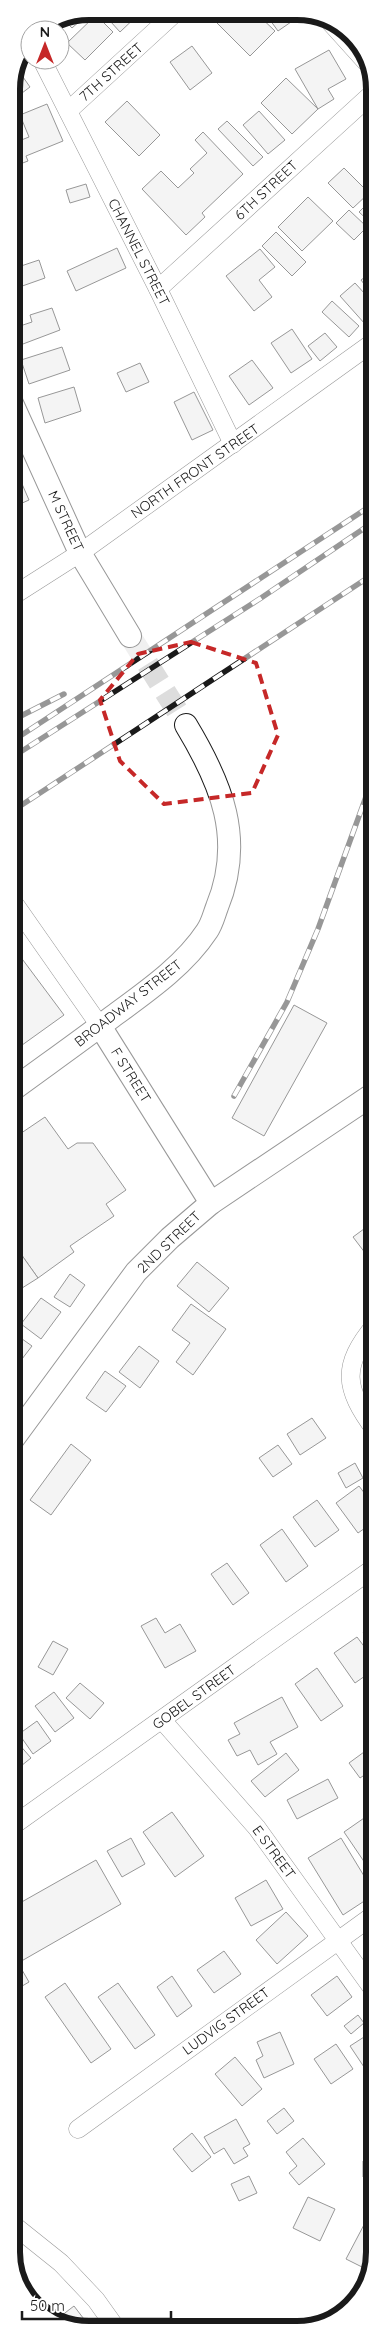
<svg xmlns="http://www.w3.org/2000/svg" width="386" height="2341" font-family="Quicksand,sans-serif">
	<rect width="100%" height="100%" fill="#fff"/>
	<g fill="#e6e6e6" stroke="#1a1a1a">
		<polygon points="91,11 72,28 65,21 89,11"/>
		<polygon points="101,11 141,12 120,32"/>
		<polygon points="228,13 256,13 275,31 250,56 217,23"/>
		<polygon points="265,13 285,13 291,22 278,31"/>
		<polygon points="96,15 113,32 85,60 67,43"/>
		<polygon points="192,46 212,73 190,90 170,62"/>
		<polygon points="329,50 346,79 328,89 334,99 318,109 295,69"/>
		<polygon points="23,77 30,87 18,96 11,86"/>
		<polygon points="286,78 318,109 292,134 261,103"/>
		<polygon points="127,101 160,135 139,156 105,122"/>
		<polygon points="47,104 63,141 26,156 28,161 12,167 11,144 29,137 20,115"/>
		<polygon points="259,111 285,140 268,154 243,125"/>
		<polygon points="227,121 263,157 253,166 218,129"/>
		<polygon points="203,132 243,174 202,213 205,217 186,235 142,189 161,171 178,188 194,173 190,169 207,153 195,140"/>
		<polygon points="375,134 375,152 366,143"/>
		<polygon points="344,168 369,193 353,208 328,183"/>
		<polygon points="86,184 90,197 70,203 66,190"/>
		<polygon points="375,196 375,220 371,223 359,212"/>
		<polygon points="308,197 333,221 302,251 278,227"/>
		<polygon points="349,210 367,227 354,240 336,223"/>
		<polygon points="14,217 22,236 11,241 11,218"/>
		<polygon points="276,232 306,262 292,276 262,246"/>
		<polygon points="11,248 18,267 39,260 45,278 11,290"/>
		<polygon points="117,248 126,268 76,291 67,271"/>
		<polygon points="260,249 275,267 259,280 272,297 254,311 226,276"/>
		<polygon points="369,274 375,282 375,291 371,293 361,280"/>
		<polygon points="355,283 375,305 375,315 365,324 340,296"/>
		<polygon points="332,301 359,326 349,337 322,312"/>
		<polygon points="52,308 60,330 15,347 11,329 32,322 30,315"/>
		<polygon points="292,329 312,359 291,373 271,343"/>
		<polygon points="325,333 337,347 320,361 308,346"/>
		<polygon points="62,347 70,370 29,384 21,360"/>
		<polygon points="252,360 273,388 249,405 229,376"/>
		<polygon points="140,363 149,382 126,392 117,373"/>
		<polygon points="74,387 81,411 45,423 38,398"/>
		<polygon points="194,392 213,430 192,440 174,402"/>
		<polygon points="19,477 29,500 11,508 11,480"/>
		<polygon points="11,944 64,1015 11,1053"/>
		<polygon points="294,1005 327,1023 264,1136 232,1118"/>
		<polygon points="45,1117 68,1149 77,1143 93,1143 126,1190 106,1204 114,1216 70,1246 74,1252 38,1278 11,1240 11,1140"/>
		<polygon points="372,1223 375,1227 375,1266 353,1237"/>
		<polygon points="11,1240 38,1278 11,1295"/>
		<polygon points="197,1262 229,1288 209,1312 177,1286"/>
		<polygon points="70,1274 85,1285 70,1307 54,1297"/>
		<polygon points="41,1298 61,1312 41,1339 21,1324"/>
		<polygon points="191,1304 226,1329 193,1375 176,1362 190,1343 172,1330"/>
		<polygon points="11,1331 32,1346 12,1372 11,1372"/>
		<polygon points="139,1346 159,1361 140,1388 119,1372"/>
		<polygon points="105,1371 126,1386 106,1412 86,1398"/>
		<polygon points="312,1418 326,1438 300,1455 287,1434"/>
		<polygon points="71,1444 91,1460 51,1515 30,1500"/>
		<polygon points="278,1445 292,1464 273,1477 259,1458"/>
		<polygon points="355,1463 363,1478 346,1488 338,1473"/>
		<polygon points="359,1486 375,1507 375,1521 358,1533 336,1503"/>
		<polygon points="317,1500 339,1530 315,1547 293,1517"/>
		<polygon points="282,1529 308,1566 286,1582 260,1545"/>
		<polygon points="11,1562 21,1571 11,1582"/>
		<polygon points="227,1563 249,1593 233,1605 211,1574"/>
		<polygon points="156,1618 165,1633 180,1624 196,1651 165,1668 141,1626"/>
		<polygon points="375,1624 375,1648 363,1632"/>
		<polygon points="357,1637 375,1661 375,1669 355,1683 334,1653"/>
		<polygon points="53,1641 68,1649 53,1675 38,1667"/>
		<polygon points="317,1668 343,1706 321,1721 295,1684"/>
		<polygon points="80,1683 104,1703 90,1719 66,1698"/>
		<polygon points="54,1692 74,1718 55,1732 35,1706"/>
		<polygon points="282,1697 298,1727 270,1742 277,1754 258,1765 250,1750 237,1756 228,1740 240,1734 234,1723"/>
		<polygon points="37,1721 51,1741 33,1754 19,1734"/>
		<polygon points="11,1735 31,1758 11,1774"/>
		<polygon points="375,1744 375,1768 360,1778 349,1763"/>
		<polygon points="286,1753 299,1770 265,1797 251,1781"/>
		<polygon points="328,1779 338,1798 297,1819 287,1800"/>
		<polygon points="375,1785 375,1801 367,1791"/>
		<polygon points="172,1812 204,1856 175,1877 143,1832"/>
		<polygon points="367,1816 375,1827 375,1856 365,1863 344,1832"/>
		<polygon points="131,1838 145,1864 122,1877 107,1851"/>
		<polygon points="341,1838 375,1894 343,1915 308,1858"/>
		<polygon points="96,1860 121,1904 18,1963 29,1982 12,1992 11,1908"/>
		<polygon points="266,1880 283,1909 251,1926 235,1898"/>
		<polygon points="286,1912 308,1936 277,1964 256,1940"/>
		<polygon points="224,1951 241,1974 214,1993 197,1970"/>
		<polygon points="172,1976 192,2006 177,2017 157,1987"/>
		<polygon points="337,1976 352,1997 327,2016 311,1995"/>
		<polygon points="65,1983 111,2049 91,2063 45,1997"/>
		<polygon points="118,1983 155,2035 135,2049 98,1997"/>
		<polygon points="358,2015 364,2023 351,2034 344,2026"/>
		<polygon points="375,2030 375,2060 364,2067 350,2046"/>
		<polygon points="280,2032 294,2064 264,2078 256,2060 263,2056 257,2042"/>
		<polygon points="336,2044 353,2069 331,2084 314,2059"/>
		<polygon points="235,2057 262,2089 242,2106 215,2074"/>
		<polygon points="284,2108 294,2121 277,2134 267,2121"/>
		<polygon points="236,2119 250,2144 243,2148 248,2156 234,2164 224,2148 214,2154 204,2137"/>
		<polygon points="192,2133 211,2157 192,2172 173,2149"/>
		<polygon points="303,2138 325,2164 299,2185 289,2173 297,2166 286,2152"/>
		<polygon points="363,2161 375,2161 375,2201 374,2177 363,2177"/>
		<polygon points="249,2176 257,2193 239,2201 231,2184"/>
		<polygon points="308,2197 335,2209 320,2241 293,2228"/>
		<polygon points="367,2219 375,2223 375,2252 368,2270 346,2259"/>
		<polygon points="74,2306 90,2327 69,2327 57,2319"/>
	</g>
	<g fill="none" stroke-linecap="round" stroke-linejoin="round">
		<polyline stroke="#ddd" stroke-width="22" stroke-dasharray="22 11" stroke-linecap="butt" points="130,636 186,725"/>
		<defs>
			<g id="minor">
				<polyline points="329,21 366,62"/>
				<polyline points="42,60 158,289 233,444"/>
				<polyline points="68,111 176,12"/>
				<polyline points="158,289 375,91"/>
				<polyline points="11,597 80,553 375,341"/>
				<polyline points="11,904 16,906 100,1026"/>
				<path d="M 375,1325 C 341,1366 344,1388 375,1430"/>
				<polyline points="162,1720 257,1828 375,1992"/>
				<polyline points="11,1827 375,1567"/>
				<polyline points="78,2129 375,1914"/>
				<polyline points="11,2223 61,2263 96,2300 116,2328"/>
			</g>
			<g id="tertiary">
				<polyline points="11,401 80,553 130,636"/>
				<polyline points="100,1026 211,1203"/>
				<path d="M 11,1091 C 45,1066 79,1042 112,1017 C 146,992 184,966 207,931 C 212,924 214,915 217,907 C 245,839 221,783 186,725"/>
				<polyline points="11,1442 136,1272 170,1238 211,1203 375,1093"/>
			</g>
		</defs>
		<use href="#minor" stroke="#1a1a1a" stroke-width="19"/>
		<use href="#tertiary" stroke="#1a1a1a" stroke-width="24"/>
		<use href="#minor" stroke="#fff" stroke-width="18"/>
		<use href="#tertiary" stroke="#fff" stroke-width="22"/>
		<defs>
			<g id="rail">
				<polyline points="11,721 64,694"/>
				<polyline points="11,742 375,503"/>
				<polyline points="11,758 261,598 375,521"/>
				<polyline points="11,812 375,573"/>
				<polyline points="234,1096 287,1002 318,929 375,772"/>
			</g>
		</defs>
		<use href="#rail" stroke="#1a1a1a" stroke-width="5.5"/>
		<use href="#rail" stroke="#fff" stroke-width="4" stroke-dasharray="11" stroke-linecap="butt"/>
	</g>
	<path d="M0 0H386V2341H0ZM 191,642 L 256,663 L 278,735 L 252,793 L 164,804 L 120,761 L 100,700 L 138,654 Z" fill="#fff" fill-opacity=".55" fill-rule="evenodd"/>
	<path fill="none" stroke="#c62828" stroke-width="4" stroke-dasharray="10 6" stroke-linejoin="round" d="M 191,642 L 256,663 L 278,735 L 252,793 L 164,804 L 120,761 L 100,700 L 138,654 Z"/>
	<g text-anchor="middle" stroke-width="4" stroke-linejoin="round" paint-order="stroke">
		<g font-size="14" fill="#1a1a1a" stroke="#fff">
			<text transform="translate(111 72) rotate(-42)" y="5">7TH STREET</text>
			<text transform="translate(266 190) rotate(-43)" y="5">6TH STREET</text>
			<text transform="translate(139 252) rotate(63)" y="5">CHANNEL STREET</text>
			<text transform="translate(195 471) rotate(-35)" y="5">NORTH FRONT STREET</text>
			<text transform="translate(66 521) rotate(65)" y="5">M STREET</text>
			<text transform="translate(128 1003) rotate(-38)" y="5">BROADWAY STREET</text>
			<text transform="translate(131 1075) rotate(58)" y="5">F STREET</text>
			<text transform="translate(169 1242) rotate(-44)" y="5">2ND STREET</text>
			<text transform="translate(194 1697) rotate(-36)" y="5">GOBEL STREET</text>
			<text transform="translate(274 1852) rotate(54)" y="5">E STREET</text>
			<text transform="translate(226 2021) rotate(-36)" y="5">LUDVIG STREET</text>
		</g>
	</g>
	<path d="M0 0H386V2341H0ZM89 20H297A69 69 0 0 1 366 89V2252A69 69 0 0 1 297 2321H89A69 69 0 0 1 20 2252V89A69 69 0 0 1 89 20Z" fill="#fff" fill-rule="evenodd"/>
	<path fill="none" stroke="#1a1a1a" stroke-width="6" d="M89 20H297A69 69 0 0 1 366 89V2252A69 69 0 0 1 297 2321H89A69 69 0 0 1 20 2252V89A69 69 0 0 1 89 20Z"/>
	<g transform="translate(45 45)"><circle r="24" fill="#ffffff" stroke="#a3a3a3"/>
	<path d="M0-4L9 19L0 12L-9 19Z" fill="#c62828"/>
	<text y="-8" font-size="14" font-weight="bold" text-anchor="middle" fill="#1a1a1a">N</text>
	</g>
	<path d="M22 2311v8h149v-8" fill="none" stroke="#1a1a1a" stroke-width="2.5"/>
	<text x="30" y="2311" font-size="15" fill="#1a1a1a" stroke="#ffffff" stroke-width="4" paint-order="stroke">50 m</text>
</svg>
